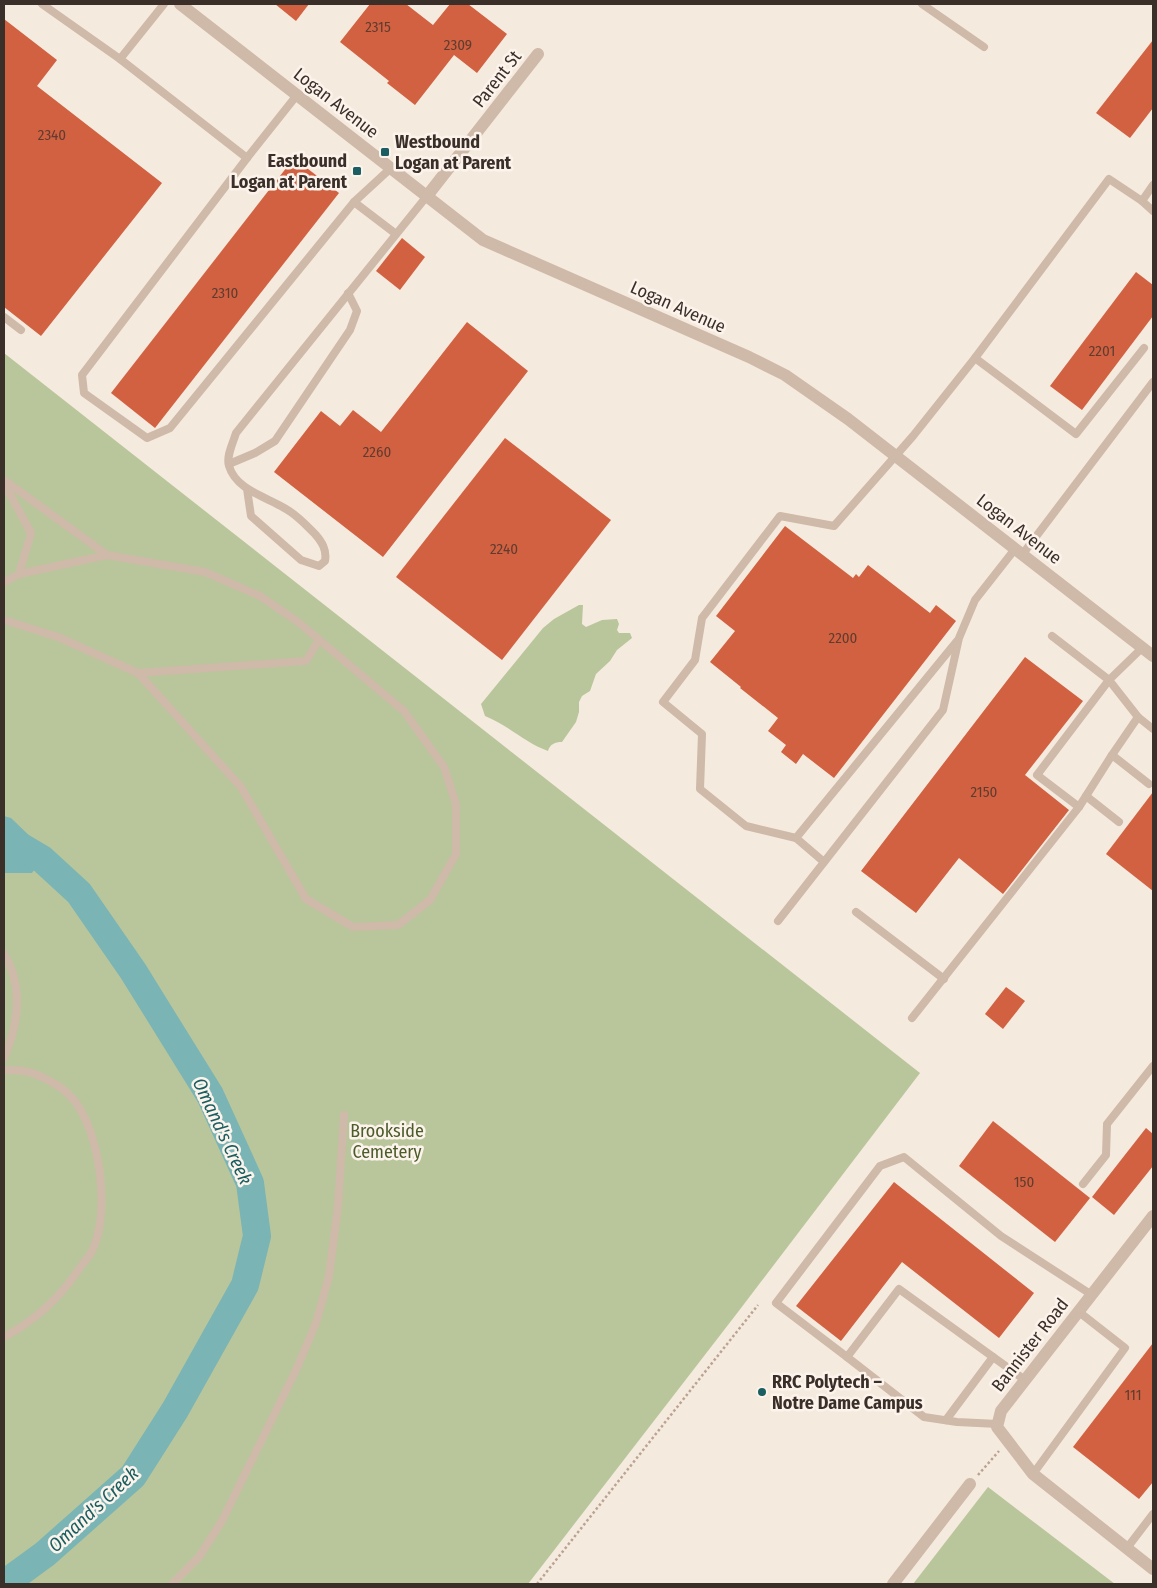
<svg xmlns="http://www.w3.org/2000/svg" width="1157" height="1588" font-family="'Fira Sans Condensed',sans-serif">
	<rect width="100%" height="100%" fill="#f5eade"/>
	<g fill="#b9c69c">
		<polygon points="4,353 920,1073 738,1312 528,1584 4,1584"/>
		<path d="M 579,605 L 583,605 L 582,624 L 586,627 L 602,620 L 617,619 L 619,624 L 617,630 L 619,633 L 630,633 L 632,638 L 617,650 L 610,661 L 596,674 L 590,691 L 582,696 L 579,702 L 579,712 L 576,722 L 562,742 C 555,742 550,744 548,751 C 525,743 508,725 485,716 L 481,704 L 543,628 L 554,619 Z"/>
		<polygon points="988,1487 1115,1584 913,1584"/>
	</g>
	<polygon fill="#7ab4b5" points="4,816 11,818 41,847 42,859 32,873 4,873"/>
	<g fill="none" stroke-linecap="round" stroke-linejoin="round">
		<polyline stroke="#7ab4b5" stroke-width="28" points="4,844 20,846 42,859 79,893 133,971 210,1095 250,1183 257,1236 245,1285 175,1410 133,1476 45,1554 4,1584"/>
	</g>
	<g fill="#d16141">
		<polygon points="275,4 309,4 296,21"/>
		<polygon points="370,4 406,4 433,25 450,4 468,4 507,34 477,73 454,55 415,105 387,83 389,81 340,42"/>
		<polygon points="4,19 57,60 37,86 162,183 41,336 4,307"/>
		<polygon points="1153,40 1153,108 1130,138 1096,113"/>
		<polygon points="294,158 339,193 155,428 111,393"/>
		<polygon points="402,238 425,257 400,290 376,271"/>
		<polygon points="1136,272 1153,285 1153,316 1082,410 1050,386"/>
		<polygon points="467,322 528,371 383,557 274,472 321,411 340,426 353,410 381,432"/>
		<polygon points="505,438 611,520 502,660 396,577"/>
		<polygon points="785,526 853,578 856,574 859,577 868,565 930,613 936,605 956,621 834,778 803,754 796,764 781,752 786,745 768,731 778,718 740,688 741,687 710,662 735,631 716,616"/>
		<polygon points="1025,657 1083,701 1025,775 1069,810 1003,894 959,858 916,913 861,871"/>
		<polygon points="1153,792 1153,891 1106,854"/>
		<polygon points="1006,987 1025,1001 1003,1029 985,1014"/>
		<polygon points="993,1121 1090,1198 1055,1242 959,1166"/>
		<polygon points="1146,1128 1153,1134 1153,1166 1114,1215 1092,1197"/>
		<polygon points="894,1182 1034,1293 999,1338 902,1262 841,1341 796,1306"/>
		<polygon points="1153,1343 1153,1482 1139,1499 1073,1447"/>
	</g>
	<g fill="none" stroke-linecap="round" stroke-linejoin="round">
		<g stroke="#bba393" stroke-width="2.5" stroke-dasharray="2.5 2.5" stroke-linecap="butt">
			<polyline points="978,1475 999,1451"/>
			<polyline points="537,1584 758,1305"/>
		</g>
		<g stroke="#cfb9a9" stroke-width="8">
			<polyline points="42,4 120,59"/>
			<polyline points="164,4 120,59 247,158 297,95"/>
			<polyline points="922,4 984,47"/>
			<polyline points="247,158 82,375 84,393 147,438 170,428 354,202 391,168"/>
			<polyline points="1142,201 1153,211"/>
			<polyline points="354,202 396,234"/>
			<polyline points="4,317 21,330"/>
			<polyline points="975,358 1076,434 1144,348"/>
			<polyline points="229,464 255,453 275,441 350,330 357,311 348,293"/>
			<polyline points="4,480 107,555 205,572 260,596 298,622 404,711 444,767 456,804 456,854 430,900 398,925 353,927 306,899 241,787 138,673 58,637 4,620"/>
			<polyline points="4,483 31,533 19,574 4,582"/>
			<path d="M 247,489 L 251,516 L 301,560 L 319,566 L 325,561 C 327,550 322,542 315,534 C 306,525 297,515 286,509 C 267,497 236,490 229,466 C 226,456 233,443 236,433 L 427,196"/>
			<polyline points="1022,555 1153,382"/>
			<polyline points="19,574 107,555"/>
			<polyline points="1052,636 1109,680 1037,775 1079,807"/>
			<polyline points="138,673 306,661 319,640"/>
			<polyline points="1138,717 1153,729"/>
			<polyline points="1112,755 1149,784"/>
			<polyline points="1086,796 1119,822"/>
			<polyline points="796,838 746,826 700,789 702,734 663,702 695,660 702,618 780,516 834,526 913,436 975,358 1109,179 1142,201 1153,185"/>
			<polyline points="824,862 796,838 957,641"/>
			<polyline points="856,912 944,979"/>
			<polyline points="778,921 943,710 959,638 975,600 1015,549"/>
			<path d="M 4,954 C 24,987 18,1025 4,1058"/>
			<polyline points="912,1018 1079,807 1112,755 1138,717 1109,680 1142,648"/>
			<path d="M 4,1070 C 10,1070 17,1070 23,1071 C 38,1073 62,1086 72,1098 C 100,1129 111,1213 92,1251 C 89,1257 83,1263 79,1269 C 59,1299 36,1320 4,1337"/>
			<polyline points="1083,1184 1106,1155 1107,1124 1153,1066"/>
			<polyline points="847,1357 776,1303 880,1166 904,1157 1001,1236 1092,1295"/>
			<polyline points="946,1420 993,1357"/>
			<polyline points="998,1424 957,1422 924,1417 847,1357 899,1289 1025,1380"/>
			<polyline points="1033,1474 1125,1348 1079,1312"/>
			<polyline points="1127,1548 1153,1514"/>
			<polyline points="172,1584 199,1557 222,1521 297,1368 316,1323 329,1276 338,1206 344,1115"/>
		</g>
		<g stroke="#cfb9a9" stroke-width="12">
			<polyline points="180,4 483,240 749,357 785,375 848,419 1153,656"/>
			<polyline points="427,196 538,54"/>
			<polyline points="1153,1216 1001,1411 997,1427 1033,1474 1153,1569"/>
			<polyline points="893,1584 970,1484"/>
		</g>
	</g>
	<g fill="#1a5e61" stroke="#fcf4ec" stroke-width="2">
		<rect x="380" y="147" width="10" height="10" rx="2.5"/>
		<rect x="352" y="166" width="10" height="10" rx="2.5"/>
		<circle cx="762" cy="1392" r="5"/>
	</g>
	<g text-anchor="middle" stroke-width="5" stroke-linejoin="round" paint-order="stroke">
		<g font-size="15" fill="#603c2f">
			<text x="378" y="32">2315</text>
			<text x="458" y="50">2309</text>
			<text x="52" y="140">2340</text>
			<text x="225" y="298">2310</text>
			<text x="1102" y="356">2201</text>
			<text x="377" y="457">2260</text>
			<text x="504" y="554">2240</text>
			<text x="843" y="643">2200</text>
			<text x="984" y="797">2150</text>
			<text x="1024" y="1187">150</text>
			<text x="1133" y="1400">111</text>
		</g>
		<g font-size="18" fill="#3b2f29" stroke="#fcf4ec">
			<text transform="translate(497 79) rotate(-52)" y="6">Parent St</text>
			<text transform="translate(336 103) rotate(38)" y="6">Logan Avenue</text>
			<text transform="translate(678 307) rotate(24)" y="6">Logan Avenue</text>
			<text transform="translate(1019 529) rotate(38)" y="6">Logan Avenue</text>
			<text transform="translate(1030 1345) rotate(-52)" y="6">Bannister Road</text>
		</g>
		<g font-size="18" font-weight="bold" fill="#3b2f29" stroke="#fcf4ec" text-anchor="start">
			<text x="395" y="148">Westbound<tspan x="395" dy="21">Logan at Parent</tspan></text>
			<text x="347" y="167" text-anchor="end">Eastbound<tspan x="347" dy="21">Logan at Parent</tspan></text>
			<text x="772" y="1388">RRC Polytech –<tspan x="772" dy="21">Notre Dame Campus</tspan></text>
		</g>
		<g font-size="18" fill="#4b5c2a" stroke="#fcf4ec">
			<text x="387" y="1137">Brookside<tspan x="387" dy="21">Cemetery</tspan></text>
		</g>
		<g font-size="19" font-style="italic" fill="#1a5e61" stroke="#fcf4ec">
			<text transform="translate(223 1131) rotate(65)" y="7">Omand's Creek</text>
			<text transform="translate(93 1509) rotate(-43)" y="7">Omand's Creek</text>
		</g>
	</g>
	<rect width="1157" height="1588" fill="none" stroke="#3b2f29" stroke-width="10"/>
</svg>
